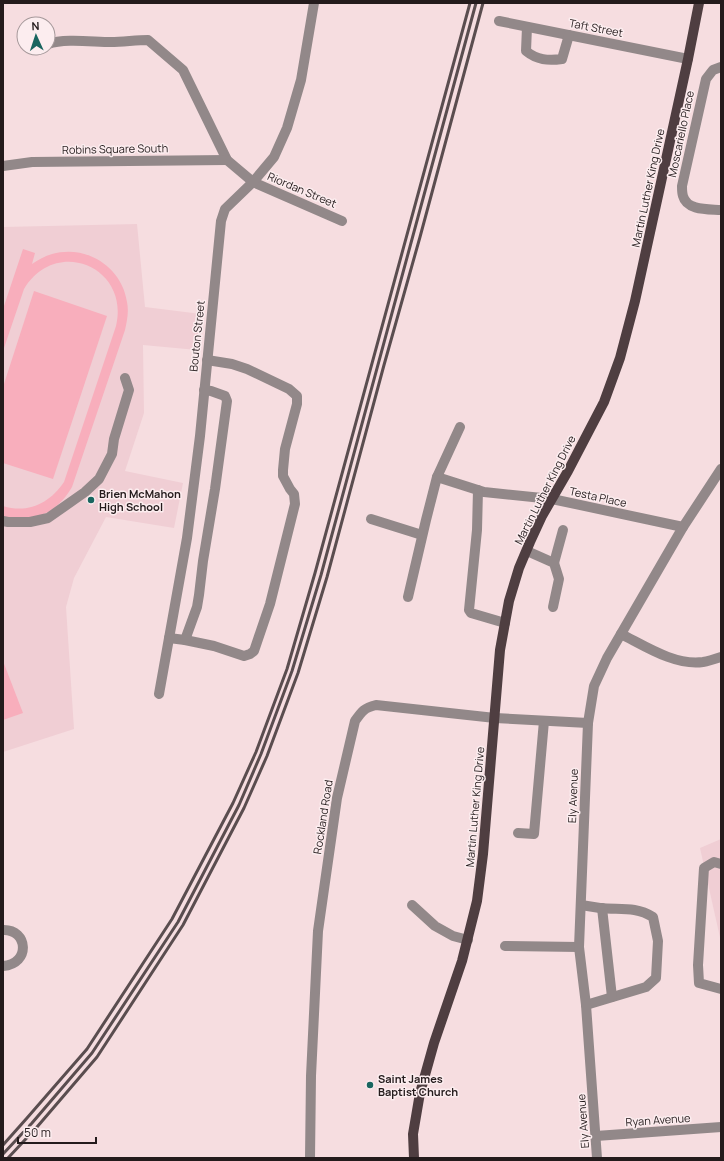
<svg xmlns="http://www.w3.org/2000/svg" width="724" height="1161" font-family="Manrope,sans-serif">
	<rect width="100%" height="100%" fill="#f6dde0"/>
	<g fill="#f0ced4">
		<polygon points="137,224 145,307 201,314 197,350 143,345 144,413 125,471 183,483 174,528 106,517 74,578 66,607 74,729 3,752 3,227"/>
		<polygon points="721,839 721,942 700,848"/>
	</g>
	<g fill="#f8aebc">
		<path d="M 23,249 L 35,253 L 32,264 C 38,260 45,256 52,254 C 86,244 122,267 127,302 C 129,312 127,321 125,330 L 72,487 C 63,503 47,517 28,518 C 20,519 11,517 3,517 L 3,506 C 28,514 50,503 64,482 L 116,326 C 130,267 56,236 24,289 L 3,351 L 3,309 Z"/>
		<polygon points="34,291 107,316 53,479 3,463 3,387"/>
		<polygon points="3,661 23,713 3,720"/>
	</g>
	<g fill="none" stroke-linecap="round" stroke-linejoin="round">
		<g stroke="#928889" stroke-width="10">
			<polyline points="499,21 688,59"/>
			<path d="M 527,27 L 526,51 C 537,60 548,61 562,59 L 569,35"/>
			<path d="M 48,44 C 65,38 93,42 111,42 C 123,42 136,40 148,40 L 183,70 L 227,160 L 253,182 L 342,221"/>
			<polyline points="31,49 34,48"/>
			<path d="M 721,67 L 713,70 L 706,79 L 682,186 C 682,190 682,193 683,196 C 687,211 709,209 721,210"/>
			<polyline points="3,166 32,162 227,160"/>
			<polyline points="437,477 484,492 552,499 683,527"/>
			<polyline points="478,490 477,530 469,610 471,613 505,623"/>
			<polyline points="371,519 422,535"/>
			<polyline points="3,521 8,522 30,522 48,518 85,492 99,479 112,454 114,439 129,390 125,378"/>
			<polyline points="527,551 554,563 559,579 553,607"/>
			<polyline points="554,563 563,530"/>
			<polyline points="408,597 426,520 437,477 460,427"/>
			<path d="M 621,634 C 645,646 675,666 703,662 C 709,661 715,659 721,657"/>
			<polyline points="169,638 185,640 214,646 244,656 250,654 254,651 270,604 295,504 294,494 290,489 283,476 283,470 285,449 297,404 297,396 289,389 247,369 232,364 207,360"/>
			<polyline points="185,640 197,607 199,595 203,561 215,489 227,401 225,396 211,391 204,390"/>
			<polyline points="159,694 187,538 200,436 221,221 225,209 253,182 274,157 287,128 301,80 314,3"/>
			<polyline points="518,833 534,834 544,721"/>
			<polyline points="721,864 714,862 704,868 698,965 699,983 721,989"/>
			<polyline points="412,905 435,926 453,936 468,940"/>
			<path d="M 581,905 C 587,906 594,907 600,908 C 620,910 635,906 653,917 L 658,941 L 656,978 L 646,987 L 586,1005"/>
			<polyline points="602,908 612,997"/>
			<path d="M 3,930 C 28,929 31,964 3,966"/>
			<polyline points="505,946 579,947"/>
			<polyline points="596,1136 721,1127"/>
			<path d="M 310,1158 L 311,1076 L 318,931 L 337,798 L 355,721 C 362,711 364,708 376,705 L 495,718 L 588,723"/>
			<polyline points="597,1158 586,1005 579,947 588,723 594,686 607,658 683,527 721,469"/>
		</g>
		<polyline stroke="#4f3e41" stroke-width="10" points="414,1158 413,1134 420,1093 434,1043 462,961 477,901 483,854 500,650 509,601 519,568 530,542 542,516 568,471 604,402 620,358 635,301 688,59 699,3"/>
		<g stroke="#5a4d4f" stroke-width="3">
			<polyline points="3,1145 27,1118 87,1049 172,919 233,803 256,752 287,669 315,573 470,3"/>
			<polyline points="3,1154 32,1123 92,1053 178,922 239,805 261,754 292,671 321,575 476,3"/>
			<polyline points="8,1158 37,1127 97,1057 183,925 244,808 267,756 298,673 327,577 384,365 420,237 483,3"/>
		</g>
	</g>
	<g fill="#19655f" stroke="#fcedef" stroke-width="1.5">
		<circle cx="91" cy="500" r="4"/>
		<circle cx="370" cy="1085" r="4"/>
	</g>
	<g text-anchor="middle" stroke-width="3" stroke-linejoin="round" paint-order="stroke">
		<g font-size="11" fill="#241b1c" stroke="#fcedef">
			<text transform="translate(596 28) rotate(11)" y="4">Taft Street</text>
			<text transform="translate(681 134) rotate(-78)" y="4">Moscariello Place</text>
			<text transform="translate(115 149) rotate(-1)" y="4">Robins Square South</text>
			<text transform="translate(648 188) rotate(-78)" y="4">Martin Luther King Drive</text>
			<text transform="translate(302 190) rotate(23)" y="4">Riordan Street</text>
			<text transform="translate(197 336) rotate(-84)" y="4">Bouton Street</text>
			<text transform="translate(545 490) rotate(-63)" y="4">Martin Luther King Drive</text>
			<text transform="translate(598 497) rotate(12)" y="4">Testa Place</text>
			<text transform="translate(573 796) rotate(-88)" y="4">Ely Avenue</text>
			<text transform="translate(475 807) rotate(-85)" y="4">Martin Luther King Drive</text>
			<text transform="translate(323 817) rotate(-81)" y="4">Rockland Road</text>
			<text transform="translate(658 1120) rotate(-4)" y="4">Ryan Avenue</text>
			<text transform="translate(583 1121) rotate(-94)" y="4">Ely Avenue</text>
		</g>
		<g font-size="11" font-weight="bold" fill="#241b1c" stroke="#fcedef" text-anchor="start">
			<text x="99" y="498">Brien McMahon<tspan x="99" dy="13">High School</tspan></text>
			<text x="378" y="1083">Saint James<tspan x="378" dy="13">Baptist Church</tspan></text>
		</g>
	</g>
	<rect width="724" height="1161" fill="none" stroke="#241b1c" stroke-width="8"/>
	<g transform="translate(36 36) rotate(357)"><circle r="19" fill="#fcedef" stroke="#a6999b"/>
	<path d="M0-3L7 15L0 10L-7 15Z" fill="#19655f"/>
	<text y="-6" font-size="11" font-weight="bold" text-anchor="middle" fill="#241b1c">N</text>
	</g>
	<path d="M18 1137v6h78v-6" fill="none" stroke="#241b1c" stroke-width="2"/>
	<text x="24" y="1137" font-size="12" fill="#241b1c" stroke="#fcedef" stroke-width="3" paint-order="stroke">50 m</text>
</svg>
